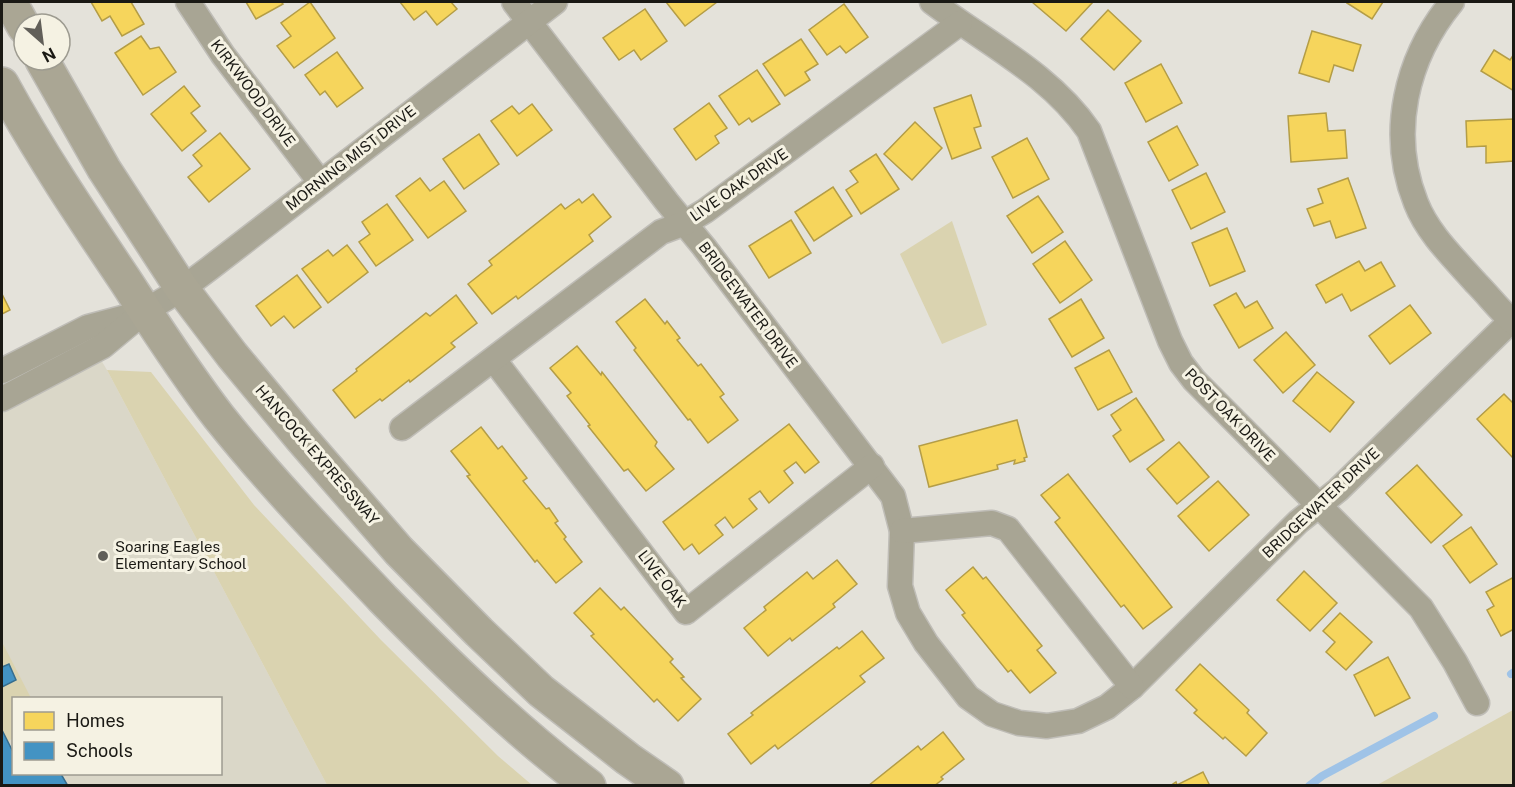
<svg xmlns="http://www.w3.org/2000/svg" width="1515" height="787" font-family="'Public Sans',sans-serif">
	<rect width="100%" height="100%" fill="#e4e2da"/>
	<path fill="#dad7c8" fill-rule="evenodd" d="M 101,360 L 107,370 L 327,785 L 2,786 L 2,413 ZM 14,698 L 220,698 L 220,774 L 14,774 Z"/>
	<g fill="#dad3b0">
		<polygon points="952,221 987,325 942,344 900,254"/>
		<polygon points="107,370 151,372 254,505 381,640 498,756 532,785 327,785"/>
		<polygon points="2,642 31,698 14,698 13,738 7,742 2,730"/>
		<polygon points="1513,710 1513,785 1377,785"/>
	</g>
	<g fill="#f6d55c" stroke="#b49d46" stroke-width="1.5">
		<polygon points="91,2 131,2 144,24 122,36 110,16 102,21"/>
		<polygon points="246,2 281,2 283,4 256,19"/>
		<polygon points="310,2 335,38 294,68 277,46 291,36 281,23"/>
		<polygon points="400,2 451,2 457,9 437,25 426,11 414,20"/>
		<polygon points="666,2 717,2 685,26"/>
		<polygon points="1032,2 1093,2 1066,31"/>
		<polygon points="1348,2 1383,2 1372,19 1347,3"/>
		<polygon points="844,4 868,37 846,53 840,46 827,55 809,30"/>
		<polygon points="645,9 667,41 641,60 634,50 619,60 603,38"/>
		<polygon points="1108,10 1141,41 1114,70 1081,39"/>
		<polygon points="1312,31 1361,45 1353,71 1334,65 1329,82 1299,73"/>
		<polygon points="141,36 150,49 159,47 176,72 143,95 115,53"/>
		<polygon points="801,39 818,64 805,72 810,80 785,96 763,64"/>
		<polygon points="1494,50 1510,60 1514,54 1514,91 1481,71"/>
		<polygon points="337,52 363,88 337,107 325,91 320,95 305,75"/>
		<polygon points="1161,64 1182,103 1146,122 1125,83"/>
		<polygon points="757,70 780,104 752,122 749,118 739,125 719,96"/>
		<polygon points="184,86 200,106 191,113 206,131 182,151 151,114"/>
		<polygon points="971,95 981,126 974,128 981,148 952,159 934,108"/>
		<polygon points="709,103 727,128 715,136 719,143 696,160 674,129"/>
		<polygon points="532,104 552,130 517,156 491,121 512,106 519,114"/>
		<polygon points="1326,113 1328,131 1345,130 1347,158 1291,162 1288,116"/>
		<polygon points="1514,119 1514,161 1486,163 1486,146 1467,147 1466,121"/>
		<polygon points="915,122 942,148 912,180 884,154"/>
		<polygon points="1177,126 1198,165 1169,181 1148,142"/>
		<polygon points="220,133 250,169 209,202 188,177 202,166 193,155"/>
		<polygon points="479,134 499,164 464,189 443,159"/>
		<polygon points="1027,138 1049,179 1013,198 992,157"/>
		<polygon points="876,154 899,189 861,214 846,190 858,182 850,171"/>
		<polygon points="1206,173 1225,212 1191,229 1172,190"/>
		<polygon points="420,178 430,191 444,181 466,211 428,238 396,196"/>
		<polygon points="1348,178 1366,228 1336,238 1330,221 1314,226 1307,209 1323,203 1318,189"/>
		<polygon points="833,187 852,216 814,241 795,212"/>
		<polygon points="593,194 611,217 589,235 593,241 518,299 516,296 492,314 468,284 492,265 489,261 561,204 565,209 579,199 582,203"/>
		<polygon points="1038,196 1063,232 1032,253 1007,216"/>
		<polygon points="387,204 413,240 376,266 359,242 370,234 362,222"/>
		<polygon points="791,220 811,253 769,278 749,246"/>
		<polygon points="1227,228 1245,271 1210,286 1192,243"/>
		<polygon points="1065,241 1092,280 1060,303 1033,264"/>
		<polygon points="347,245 368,272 328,303 302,269 328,250 333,256"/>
		<polygon points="1359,261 1365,271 1381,262 1395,286 1351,311 1342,294 1326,303 1316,285"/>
		<polygon points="297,275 321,307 294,328 284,316 271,326 256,306"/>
		<polygon points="1236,293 1245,308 1257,301 1273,328 1239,348 1214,305"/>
		<polygon points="2,294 10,310 2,314"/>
		<polygon points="456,295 477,323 451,343 455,347 410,382 409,380 382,401 380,399 355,418 333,390 357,371 356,369 426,313 430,316"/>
		<polygon points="645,299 665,324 667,321 680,338 677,340 698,366 701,364 724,394 720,397 738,420 708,443 690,419 688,420 634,350 636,348 616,322"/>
		<polygon points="1081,299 1104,338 1072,357 1049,319"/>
		<polygon points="1410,305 1431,333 1390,364 1369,336"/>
		<polygon points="1286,332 1315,365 1283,393 1254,360"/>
		<polygon points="577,346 601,375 602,372 657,442 655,446 674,469 646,491 628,469 624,471 588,426 590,425 567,396 571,393 550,368"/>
		<polygon points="1109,350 1132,392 1098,410 1075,368"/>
		<polygon points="1317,372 1354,402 1330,432 1293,401"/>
		<polygon points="1504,394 1514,404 1514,455 1512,457 1477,419"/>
		<polygon points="1136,398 1164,440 1130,462 1113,436 1121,430 1111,415"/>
		<polygon points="1017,420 1027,457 1024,458 1025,461 1014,464 1015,460 997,465 998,469 929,487 919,446"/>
		<polygon points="789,424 819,462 805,473 796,462 784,471 793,483 769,503 760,491 749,499 757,509 733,528 725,517 715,525 723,535 699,554 692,544 684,550 663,522"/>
		<polygon points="481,427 498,449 502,446 527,478 523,481 546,509 549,508 558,521 555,523 566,537 564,539 582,562 556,583 537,560 535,562 467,476 470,475 451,451"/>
		<polygon points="1179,442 1209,477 1177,504 1147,469"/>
		<polygon points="1417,465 1462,515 1431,543 1386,493"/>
		<polygon points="1068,474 1172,607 1143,629 1124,605 1121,607 1055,522 1060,518 1041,495"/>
		<polygon points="1218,481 1249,515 1209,551 1178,516"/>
		<polygon points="1471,527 1497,564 1470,583 1443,546"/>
		<polygon points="837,560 857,584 833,604 835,607 792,641 790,638 768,656 744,628 766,610 764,607 807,572 813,579"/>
		<polygon points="973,567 983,579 986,577 1042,646 1037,650 1056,673 1030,693 1011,670 1008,672 962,615 965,613 946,590"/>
		<polygon points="1304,571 1337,603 1310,631 1277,600"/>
		<polygon points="1514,577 1514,629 1501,636 1487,610 1494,606 1486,592"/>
		<polygon points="600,588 621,610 624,607 673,659 670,662 684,677 681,678 701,699 678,721 657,699 654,702 591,636 594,634 574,613"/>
		<polygon points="1340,613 1372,642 1346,670 1326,652 1335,642 1323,631"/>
		<polygon points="862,631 884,658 860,676 865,682 778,749 775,745 751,764 728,734 753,715 751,713 837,647 839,649"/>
		<polygon points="1388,657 1410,698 1375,716 1354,675"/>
		<polygon points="1200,664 1249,710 1247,713 1267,733 1246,756 1225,737 1223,739 1194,713 1197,710 1176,690"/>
		<polygon points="943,732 964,759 941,777 943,779 934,786 868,786 918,746 921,750"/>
		<polygon points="1203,772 1210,786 1170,786 1176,782 1177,785"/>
	</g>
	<g fill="#4393c3" stroke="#376e8e" stroke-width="1.5">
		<polygon points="9,664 16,680 2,687 2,667"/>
		<polygon points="2,730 14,754 14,774 61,774 68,786 2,786"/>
	</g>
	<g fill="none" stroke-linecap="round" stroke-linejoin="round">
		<g stroke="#9fc3e7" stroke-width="8">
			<polyline points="1511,674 1514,672"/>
			<polyline points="1309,786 1322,776 1434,716"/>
		</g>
		<defs>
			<g id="street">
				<polyline points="188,2 223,55 320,182"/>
				<polyline points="514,2 667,202 704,247 893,496 902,531 900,586 908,613 926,643 968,697 992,714 1019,723 1047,726 1078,721 1107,707 1132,687 1298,522 1338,490 1511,321"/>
				<path d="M 932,2 C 986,43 1050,74 1089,131 L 1170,341 L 1181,363 L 1194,380 L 1421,608 L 1455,662 L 1477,703"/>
				<path d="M 1452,2 C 1406,58 1388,133 1416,203 C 1428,234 1455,259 1476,283 C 1489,296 1500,311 1514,323"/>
				<polyline points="494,360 686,612 872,466"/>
				<polyline points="2,371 88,327 137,314"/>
				<polyline points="2,399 103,346 145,311 182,289 210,268 555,2"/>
				<polyline points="402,428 661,232 685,223 705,211 960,23"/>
				<polyline points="902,531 992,523 1008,529 1132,687"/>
			</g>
			<g id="primary">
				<polyline points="10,2 24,27"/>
				<polyline points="42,60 104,169 182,289 232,355 301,438 399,551 479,632 541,691 628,759 667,786"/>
				<path d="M 2,84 C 39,152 82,216 125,280 C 155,326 185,373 219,417 C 270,481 327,540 383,599 C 448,665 515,730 589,786"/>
			</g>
		</defs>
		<use href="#street" stroke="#bfbdb7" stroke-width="27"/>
		<use href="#primary" stroke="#bfbdb7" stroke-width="36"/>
		<use href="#street" stroke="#a8a594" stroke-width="24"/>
		<use href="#primary" stroke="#aaa694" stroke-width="33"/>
	</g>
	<circle fill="#615f59" stroke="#f5f2e3" stroke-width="2" cx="103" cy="556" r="6"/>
	<g text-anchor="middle" stroke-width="6" stroke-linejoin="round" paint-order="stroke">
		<g font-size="15" fill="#1a1914" stroke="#f5f2e3">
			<text transform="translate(253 93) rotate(53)" y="5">KIRKWOOD DRIVE</text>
			<text transform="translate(351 158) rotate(-38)" y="5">MORNING MIST DRIVE</text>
			<text transform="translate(739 185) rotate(-35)" y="5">LIVE OAK DRIVE</text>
			<text transform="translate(748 305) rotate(53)" y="5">BRIDGEWATER DRIVE</text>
			<text transform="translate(1230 415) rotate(46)" y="5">POST OAK DRIVE</text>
			<text transform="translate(317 455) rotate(49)" y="5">HANCOCK EXPRESSWAY</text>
			<text transform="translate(1321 503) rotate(-43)" y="5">BRIDGEWATER DRIVE</text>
			<text transform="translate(662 579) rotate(52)" y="5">LIVE OAK</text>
		</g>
		<g font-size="15" fill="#1a1914" stroke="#f5f2e3" text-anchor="start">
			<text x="115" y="552">Soaring Eagles<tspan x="115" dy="17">Elementary School</tspan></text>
		</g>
	</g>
	<rect width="1515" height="787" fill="none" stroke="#1a1914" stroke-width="6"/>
	<rect x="12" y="697" width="210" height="78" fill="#f5f2e3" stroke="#9d9b90" stroke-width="1.5"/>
	<rect x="24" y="712" width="30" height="18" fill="#f6d55c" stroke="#9d9b90" stroke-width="1.5"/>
	<text x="66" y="727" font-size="18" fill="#1a1914">Homes</text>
	<rect x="24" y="742" width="30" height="18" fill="#4393c3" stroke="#9d9b90" stroke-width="1.5"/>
	<text x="66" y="757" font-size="18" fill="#1a1914">Schools</text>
	<g transform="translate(42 42) rotate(152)"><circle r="28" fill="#f5f2e3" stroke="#9d9b90" stroke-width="1.5"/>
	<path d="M0-4.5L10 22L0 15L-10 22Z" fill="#615f59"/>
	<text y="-9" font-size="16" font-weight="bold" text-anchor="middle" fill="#1a1914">N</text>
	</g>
</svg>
